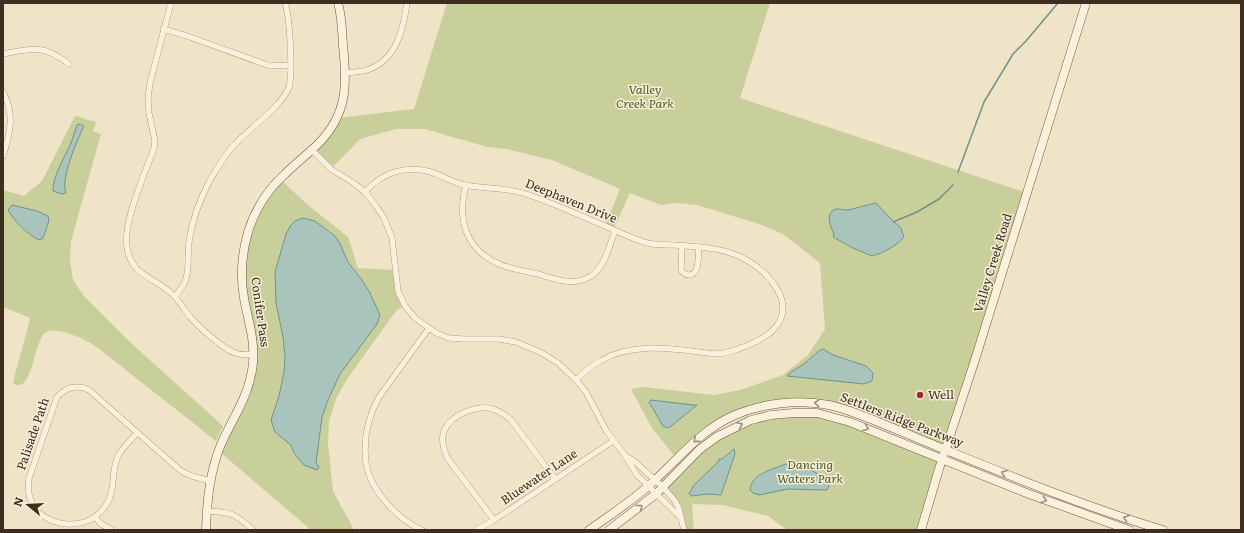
<svg xmlns="http://www.w3.org/2000/svg" width="1244" height="533" font-family="Literata,serif">
	<rect width="100%" height="100%" fill="#f0e4c8"/>
	<g fill="#c9cf9b">
		<polygon points="447,3 770,3 740,98 1027,193 946,449 841,408 794,402 734,415 676,458 652,428 631,389 644,387 714,395 740,390 783,375 808,355 825,329 820,263 783,234 759,224 697,205 677,203 661,205 630,193 613,230 605,226 620,189 552,160 506,149 487,147 425,129 396,129 360,139 331,169 312,150 337,118 414,109"/>
		<path d="M 75,116 L 96,122 L 93,131 L 101,134 L 71,241 L 70,260 L 73,280 L 83,295 L 131,343 L 223,426 L 216,441 L 98,348 C 89,341 58,326 46,332 C 34,338 33,394 14,384 L 13,382 L 30,319 L 28,317 L 3,307 L 3,190 L 24,196 L 42,181 Z"/>
		<polygon points="280,179 308,205 348,237 358,268 396,270 396,279 405,306 400,308 396,311 347,379 336,399 329,421 328,444 333,491 354,530 311,530 221,453 228,429 253,362 242,286 249,231"/>
		<polygon points="817,413 942,459 921,530 787,530 768,516 722,505 692,504 694,530 684,530 679,509 663,487 700,449 751,420"/>
	</g>
	<g fill="#a9c4bc" stroke="#6f938a">
		<path d="M 80,124 L 84,126 C 77,141 60,179 66,193 L 62,194 L 53,191 C 52,178 65,156 71,143 C 73,137 75,131 77,125 Z"/>
		<path d="M 876,203 L 892,220 L 901,228 L 904,237 C 895,247 885,252 872,256 L 853,248 L 833,237 L 834,234 C 831,228 824,213 836,209 C 839,208 844,211 848,210 C 857,208 866,205 876,203 Z"/>
		<path d="M 12,205 L 37,211 L 48,216 L 49,221 L 43,238 L 39,240 C 28,235 14,221 8,210 Z"/>
		<polygon points="303,218 315,221 335,236 340,244 348,262 362,280 370,293 380,315 377,324 340,374 328,400 322,417 316,463 319,467 317,470 304,465 294,453 291,445 275,432 271,420 279,396 284,372 285,356 283,337 276,303 275,272 286,234 291,225 295,221"/>
		<path d="M 823,349 L 833,355 L 866,366 L 873,373 L 872,381 L 864,384 L 787,376 C 792,370 799,368 805,363 C 812,358 815,352 823,349 Z"/>
		<polygon points="651,400 693,405 697,405 670,427 667,428 663,426 649,402"/>
		<polygon points="734,449 735,454 721,495 707,494 692,496 689,494 694,485 718,462 719,459 722,459"/>
		<path d="M 786,464 L 809,469 L 827,479 L 829,486 L 827,490 L 788,489 L 759,495 L 753,493 L 750,490 C 751,474 773,469 786,464 Z"/>
	</g>
	<g fill="none" stroke-linecap="round" stroke-linejoin="round">
		<g stroke="#6f938a" stroke-width="1.5">
			<polyline points="958,172 984,102 1013,54 1026,41 1058,3"/>
			<polyline points="893,222 917,212 939,199 953,185"/>
		</g>
		<defs>
			<g id="street">
				<path d="M 171,3 L 150,83 L 148,98 L 149,113 L 155,141 L 154,148 C 145,174 123,221 127,247 C 131,276 154,277 171,293 C 179,300 184,309 190,317 C 199,327 222,348 235,353 C 241,355 247,355 253,354"/>
				<polyline points="163,29 187,36 270,66 290,65"/>
				<path d="M 3,54 C 32,48 44,44 69,64"/>
				<path d="M 345,73 C 352,72 361,72 367,70 C 397,60 403,30 407,3"/>
				<path d="M 3,92 C 15,114 10,134 3,156"/>
				<polyline points="312,150 331,169 352,182 365,192 376,206 384,218 392,238 398,291 405,306 415,318 436,333 449,338 463,339 499,339 516,342 542,353 558,363 576,380 586,392 607,432 624,454 637,475 680,517"/>
				<path d="M 466,185 C 457,219 465,249 499,264 C 511,269 525,271 538,274 C 555,279 574,287 591,276 C 605,267 609,246 615,231"/>
				<path d="M 365,192 C 381,174 403,165 427,171 C 440,174 451,182 464,185 C 484,189 506,187 526,194 C 553,203 579,215 605,226 C 618,232 633,239 647,243 C 656,245 665,245 674,245 C 698,247 723,247 745,259 C 768,272 798,303 774,329 C 768,336 759,340 751,344 C 739,349 729,353 716,354 C 678,350 635,340 600,361 C 591,366 583,373 576,380"/>
				<path d="M 682,246 L 681,270 C 683,273 685,275 689,275 C 700,275 698,255 699,247"/>
				<path d="M 175,297 C 178,292 183,287 185,282 C 190,270 187,255 189,242 C 192,221 199,201 209,182 C 217,169 224,155 235,144 C 249,129 283,105 289,87 C 293,74 290,18 285,3"/>
				<path d="M 137,433 C 131,440 122,448 118,456 C 113,467 114,478 112,489 C 109,509 92,524 72,524 C 61,525 47,520 38,512 C 29,502 27,490 29,478 L 57,397 C 66,387 78,384 89,390 L 181,471 L 192,476 L 210,481"/>
				<polyline points="626,456 634,461 663,487 675,501 679,509 684,530"/>
				<path d="M 206,511 C 231,512 235,513 253,530"/>
				<polyline points="95,517 101,524 112,530"/>
				<path d="M 494,520 L 448,459 C 437,437 443,422 465,412 C 473,409 481,407 489,408 C 498,410 504,414 511,420 L 555,479"/>
				<path d="M 422,530 C 397,519 370,490 366,463 C 363,440 368,417 379,397 L 429,328"/>
				<polyline points="476,530 494,520 613,441"/>
			</g>
			<g id="secondary">
				<path d="M 206,530 C 207,499 210,470 222,442 C 235,414 250,394 253,363 C 255,339 248,321 244,298 C 240,276 242,253 248,232 C 255,210 268,189 285,174 C 296,163 308,154 319,143 C 348,113 347,84 343,45 C 342,31 342,17 338,3"/>
				<path d="M 589,530 C 612,514 635,499 655,480 C 681,456 702,429 735,415 C 764,403 798,399 829,405 C 847,409 864,416 881,423 C 903,432 924,441 946,450 C 1018,479 1089,508 1163,530"/>
				<polyline points="609,530 656,494 700,449 718,436 751,420 771,415 794,413 817,413 850,422 1029,494 1129,530"/>
				<polyline points="921,530 939,469 975,360 1086,3"/>
			</g>
		</defs>
		<use href="#street" stroke="#8d765c" stroke-width="6"/>
		<use href="#secondary" stroke="#6f573f" stroke-width="9"/>
		<use href="#street" stroke="#faf1dc" stroke-width="5.5"/>
		<use href="#secondary" stroke="#faf1dc" stroke-width="8"/>
	</g>
	<defs><path id="oneway-chevron" d="M-2-3.5L2.5 0L-2 3.5" fill="none" stroke-width="1.6" stroke-linecap="round" stroke-linejoin="round"/></defs>
	<g stroke="#9c907e">
		<use href="#oneway-chevron" transform="translate(817 403) rotate(-175)"/>
		<use href="#oneway-chevron" transform="translate(740 425) rotate(-24)"/>
		<use href="#oneway-chevron" transform="translate(866 428) rotate(22)"/>
		<use href="#oneway-chevron" transform="translate(696 440) rotate(140)"/>
		<use href="#oneway-chevron" transform="translate(1004 473) rotate(-158)"/>
		<use href="#oneway-chevron" transform="translate(1044 500) rotate(20)"/>
		<use href="#oneway-chevron" transform="translate(640 507) rotate(-39)"/>
		<use href="#oneway-chevron" transform="translate(1126 518) rotate(-160)"/>
	</g>
	<circle fill="#9e2a2b" stroke="#f7eed8" stroke-width="1.5" cx="920" cy="395" r="4"/>
	<g text-anchor="middle" stroke-width="3" stroke-linejoin="round" paint-order="stroke">
		<g font-size="12" font-style="italic" fill="#4d5a26" stroke="#f7eed8">
			<text x="645" y="94">Valley<tspan x="645" dy="14">Creek Park</tspan></text>
			<text x="810" y="469">Dancing<tspan x="810" dy="14">Waters Park</tspan></text>
		</g>
		<g font-size="12" fill="#3d2e20" stroke="#f7eed8">
			<text transform="translate(571 201) rotate(22)" y="4">Deephaven Drive</text>
			<text transform="translate(993 263) rotate(-73)" y="4">Valley Creek Road</text>
			<text transform="translate(260 312) rotate(82)" y="4">Conifer Pass</text>
			<text transform="translate(902 420) rotate(21)" y="4">Settlers Ridge Parkway</text>
			<text transform="translate(33 434) rotate(-71)" y="4">Palisade Path</text>
			<text transform="translate(539 477) rotate(-34)" y="4">Bluewater Lane</text>
		</g>
		<g font-size="12" fill="#3d2e20" stroke="#f7eed8" text-anchor="start">
			<text x="928" y="399">Well</text>
		</g>
	</g>
	<rect width="1244" height="533" fill="none" stroke="#3d2e20" stroke-width="8"/>
	<g transform="translate(28 505) rotate(288)" stroke="#f7eed8" stroke-width="3" paint-order="stroke">
	<path d="M0-3L7 15L0 10L-7 15Z" fill="#3d2e20"/>
	<text y="-6" font-size="11" font-weight="bold" text-anchor="middle" fill="#3d2e20">N</text>
	</g>
</svg>
